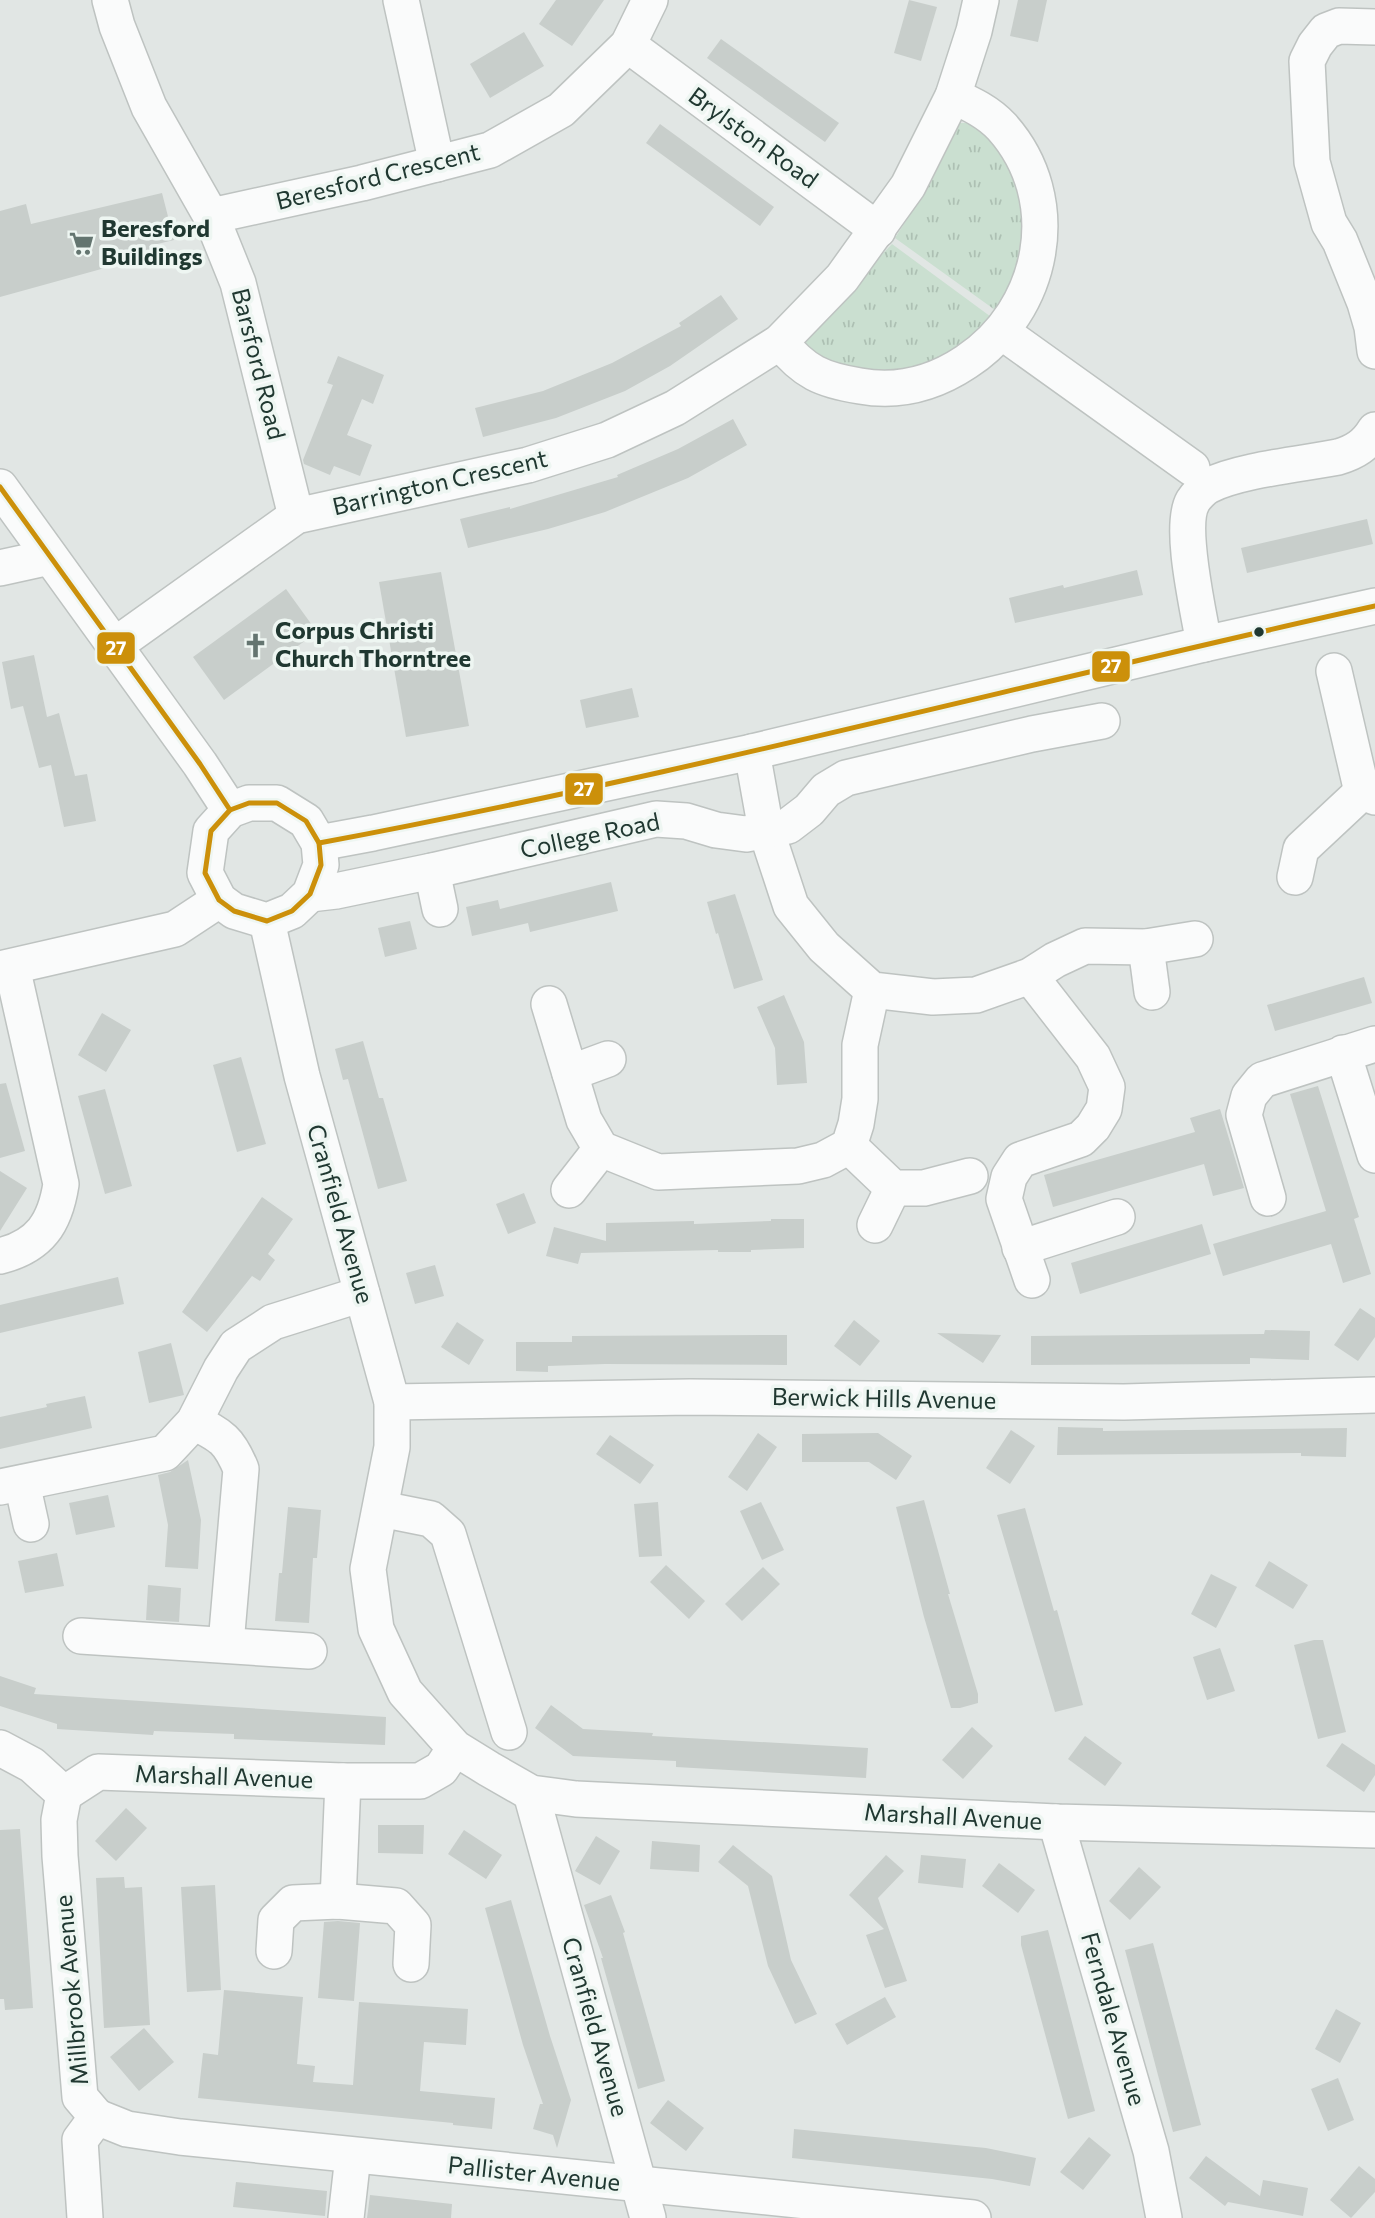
<svg xmlns="http://www.w3.org/2000/svg" width="1375" height="2218" font-family="Commissioner,sans-serif">
	<defs>
		<pattern id="grass-tufts" width="24" height="20" patternUnits="userSpaceOnUse" patternTransform="scale(1.75)"><rect width="24" height="20" fill="#cadfd0"/><path d="M3 7l-1-3M5 7V3M7 7l1-3M15 17l-1-3M17 17v-4M19 17l1-3" fill="none" stroke="#adc0b3"/></pattern>
	</defs>
	<rect width="100%" height="100%" fill="#e1e6e4"/>
	<g fill="url(#grass-tufts)">
		<polygon points="959,123 969,123 989,136 1018,182 1027,241 1002,315 895,238 931,182"/>
		<polygon points="892,244 998,322 935,370 847,376 803,346 802,337"/>
	</g>
	<g fill="#c8cecb">
		<polygon points="556,0 604,0 572,46 539,24"/>
		<polygon points="909,0 937,7 921,61 894,53"/>
		<polygon points="1018,0 1047,0 1038,42 1010,36"/>
		<polygon points="524,32 544,66 490,98 470,64"/>
		<polygon points="721,39 839,123 825,142 707,58"/>
		<polygon points="660,124 774,207 760,226 646,143"/>
		<polygon points="162,193 174,240 149,246 152,255 0,297 0,211 26,204 31,224"/>
		<polygon points="721,295 738,319 670,366 625,391 556,418 483,437 475,408 543,391 612,363 681,326 679,323"/>
		<polygon points="338,356 384,375 373,404 362,399 347,435 372,445 360,476 334,466 330,475 304,464 303,460 333,385 327,383"/>
		<polygon points="733,419 747,445 688,478 605,512 548,529 468,548 460,519 510,507 510,509 618,477 617,475 678,449"/>
		<polygon points="1367,519 1373,544 1247,573 1241,548"/>
		<polygon points="1137,570 1143,595 1015,623 1009,598 1063,585 1064,588"/>
		<polygon points="441,572 469,726 406,737 379,582"/>
		<polygon points="286,589 317,632 224,700 193,657"/>
		<polygon points="34,655 47,717 59,713 75,776 87,774 96,821 64,827 51,765 39,768 23,706 11,709 2,662"/>
		<polygon points="632,688 639,717 586,728 580,700"/>
		<polygon points="611,882 618,911 530,932 528,923 472,936 466,907 498,900 500,909"/>
		<polygon points="735,894 763,980 734,989 718,933 716,934 707,902"/>
		<polygon points="410,921 417,949 385,957 378,928"/>
		<polygon points="1364,977 1372,1003 1275,1031 1267,1005"/>
		<polygon points="784,995 804,1042 807,1083 777,1085 775,1048 757,1007"/>
		<polygon points="102,1013 131,1030 106,1072 78,1055"/>
		<polygon points="363,1041 379,1098 383,1098 407,1181 378,1189 348,1079 343,1080 335,1049"/>
		<polygon points="241,1057 266,1144 237,1152 213,1065"/>
		<polygon points="6,1083 25,1151 0,1158 0,1084"/>
		<polygon points="1318,1086 1359,1217 1354,1219 1371,1274 1343,1283 1331,1244 1223,1276 1213,1244 1326,1211 1290,1094"/>
		<polygon points="105,1089 132,1186 105,1194 78,1096"/>
		<polygon points="1220,1109 1244,1188 1213,1196 1204,1164 1053,1207 1044,1175 1195,1132 1190,1118"/>
		<polygon points="0,1171 27,1188 0,1231"/>
		<polygon points="524,1193 536,1223 508,1234 496,1204"/>
		<polygon points="262,1197 293,1219 268,1254 275,1260 260,1281 252,1276 207,1332 182,1312"/>
		<polygon points="771,1219 804,1219 804,1248 751,1250 751,1252 718,1252 718,1250 581,1253 578,1264 546,1256 554,1227 606,1241 606,1223 694,1221 694,1224 771,1221"/>
		<polygon points="1202,1224 1211,1254 1080,1294 1071,1263"/>
		<polygon points="435,1265 444,1296 415,1304 406,1273"/>
		<polygon points="118,1277 124,1304 0,1333 0,1305"/>
		<polygon points="1360,1308 1375,1318 1375,1337 1358,1361 1334,1345"/>
		<polygon points="854,1320 880,1341 860,1366 834,1346"/>
		<polygon points="457,1322 484,1340 469,1365 441,1347"/>
		<polygon points="1265,1330 1310,1331 1309,1360 1250,1358 1250,1364 1031,1365 1031,1336 1264,1334"/>
		<polygon points="937,1333 1001,1335 983,1363"/>
		<polygon points="787,1335 787,1365 605,1364 548,1366 548,1372 516,1371 516,1342 572,1342 572,1336"/>
		<polygon points="171,1343 184,1395 149,1403 138,1352"/>
		<polygon points="85,1396 92,1428 0,1449 0,1417 47,1407 46,1404"/>
		<polygon points="1058,1427 1103,1428 1103,1431 1347,1428 1346,1457 1301,1456 1301,1453 1057,1455"/>
		<polygon points="1011,1430 1035,1446 1010,1484 986,1468"/>
		<polygon points="758,1433 777,1447 747,1491 728,1477"/>
		<polygon points="878,1433 912,1456 896,1480 869,1462 802,1462 802,1434"/>
		<polygon points="610,1435 654,1465 640,1484 596,1454"/>
		<polygon points="188,1460 201,1520 198,1569 165,1567 168,1525 158,1475 170,1472"/>
		<polygon points="108,1495 115,1527 76,1535 69,1503"/>
		<polygon points="924,1500 950,1594 948,1594 978,1694 978,1703 960,1708 951,1708 924,1617 896,1507"/>
		<polygon points="658,1502 662,1556 639,1557 634,1504"/>
		<polygon points="761,1502 784,1550 762,1560 740,1511"/>
		<polygon points="288,1507 321,1510 317,1558 313,1558 309,1623 275,1621 279,1573 282,1573"/>
		<polygon points="1025,1508 1054,1611 1057,1610 1083,1705 1055,1712 997,1515"/>
		<polygon points="57,1553 64,1586 25,1593 18,1561"/>
		<polygon points="1269,1561 1308,1585 1293,1609 1255,1586"/>
		<polygon points="666,1565 705,1601 689,1619 650,1582"/>
		<polygon points="763,1567 780,1584 742,1621 725,1604"/>
		<polygon points="1211,1574 1237,1587 1216,1628 1191,1614"/>
		<polygon points="148,1585 181,1588 179,1622 146,1620"/>
		<polygon points="1314,1640 1323,1640 1346,1732 1318,1739 1294,1645"/>
		<polygon points="1220,1648 1235,1691 1207,1700 1193,1657"/>
		<polygon points="0,1676 36,1688 34,1694 386,1717 385,1745 234,1739 234,1734 154,1731 153,1735 57,1729 57,1724 0,1706"/>
		<polygon points="551,1705 583,1729 653,1733 652,1736 868,1748 866,1778 676,1767 676,1761 573,1756 535,1728"/>
		<polygon points="972,1727 993,1746 963,1779 942,1760"/>
		<polygon points="1085,1736 1122,1763 1105,1786 1068,1759"/>
		<polygon points="1342,1743 1375,1765 1375,1775 1364,1792 1326,1766"/>
		<polygon points="126,1808 147,1828 116,1861 95,1841"/>
		<polygon points="378,1825 424,1825 423,1854 378,1853"/>
		<polygon points="20,1829 33,2008 5,2010 4,1999 0,1999 0,1830"/>
		<polygon points="464,1830 502,1855 486,1879 448,1854"/>
		<polygon points="596,1836 620,1851 600,1885 575,1871"/>
		<polygon points="652,1841 700,1845 699,1872 650,1869"/>
		<polygon points="733,1845 772,1876 791,1960 817,2014 795,2024 768,1966 748,1886 718,1862"/>
		<polygon points="886,1855 904,1871 878,1898 907,1981 885,1988 866,1935 884,1929 849,1895"/>
		<polygon points="921,1855 966,1859 963,1888 918,1883"/>
		<polygon points="999,1863 1035,1890 1018,1913 982,1886"/>
		<polygon points="1139,1867 1161,1887 1130,1920 1109,1901"/>
		<polygon points="124,1877 125,1888 142,1887 150,2025 104,2028 96,1878"/>
		<polygon points="215,1885 221,1990 187,1992 181,1887"/>
		<polygon points="611,1895 625,1932 623,1933 665,2081 638,2089 601,1958 603,1958 584,1905"/>
		<polygon points="511,1900 550,2036 571,2100 557,2148 553,2135 533,2129 540,2104 543,2104 523,2045 485,1908"/>
		<polygon points="338,1921 360,1923 354,2001 318,1998 324,1922"/>
		<polygon points="1048,1930 1095,2111 1068,2119 1021,1945 1021,1936"/>
		<polygon points="1153,1943 1201,2125 1173,2132 1125,1950"/>
		<polygon points="224,1990 303,1997 297,2064 315,2066 313,2082 353,2085 359,2002 468,2009 466,2045 424,2042 420,2091 495,2098 492,2129 453,2125 453,2123 198,2098 203,2053 218,2055"/>
		<polygon points="885,1997 896,2017 847,2045 835,2024"/>
		<polygon points="1336,2009 1361,2023 1340,2063 1315,2049"/>
		<polygon points="144,2028 174,2062 139,2091 110,2057"/>
		<polygon points="1338,2078 1354,2120 1328,2131 1311,2089"/>
		<polygon points="668,2100 704,2128 686,2151 650,2123"/>
		<polygon points="794,2129 986,2148 1036,2158 1030,2186 992,2179 792,2158"/>
		<polygon points="1089,2137 1111,2155 1083,2190 1060,2172"/>
		<polygon points="1206,2156 1260,2196 1263,2180 1308,2188 1303,2216 1228,2202 1225,2206 1189,2178"/>
		<polygon points="1359,2166 1375,2179 1375,2192 1351,2218 1330,2200"/>
		<polygon points="236,2182 327,2191 325,2216 233,2207"/>
		<polygon points="370,2195 452,2204 451,2218 367,2218"/>
	</g>
	<g fill="none" stroke-linecap="round" stroke-linejoin="round">
		<defs>
			<g id="minor">
				<polyline points="110,0 117,26 149,107 211,216 238,283 296,516"/>
				<polyline points="401,0 437,164"/>
				<polyline points="1375,27 1339,26 1326,31 1315,45 1307,61 1312,162 1329,223 1340,241 1365,303 1372,327 1375,351"/>
				<polyline points="628,45 878,230"/>
				<polyline points="211,216 362,183 490,150 561,110 628,45 650,0"/>
				<polyline points="1002,332 1192,468"/>
				<path d="M 780,342 C 804,372 822,380 860,386 C 899,393 933,384 966,362 C 1044,311 1067,200 1002,127 C 988,112 971,104 953,96"/>
				<polyline points="0,487 200,764 230,810"/>
				<polyline points="0,568 50,557"/>
				<path d="M 1204,644 C 1199,613 1178,526 1193,501 C 1196,496 1203,489 1208,486 C 1239,470 1302,464 1338,457 C 1355,452 1366,445 1375,430"/>
				<polyline points="114,646 296,516 528,465 607,440 675,408 780,342 842,278 908,186 953,96 974,31 981,0"/>
				<polyline points="1334,671 1362,792"/>
				<polyline points="752,752 766,830 791,906 824,947 872,990 933,997 976,995 1030,976 1055,960 1085,946 1146,947 1195,939"/>
				<polygon points="249,803 277,803 306,821 319,843 321,865 310,894 292,911 267,921 234,911 219,900 205,873 211,831 230,810"/>
				<polyline points="319,843 373,833 752,752 1204,644 1375,606"/>
				<polyline points="432,871 440,909"/>
				<polyline points="1295,877 1301,849 1362,792 1375,797"/>
				<polyline points="310,894 336,891 432,871 656,819 686,821 716,830 746,834 788,826 809,810 826,790 846,778 1032,734 1102,721"/>
				<polyline points="267,921 302,1076 392,1402 392,1447 368,1569 376,1629 405,1692 455,1748 489,1769 531,1793 576,1799 1056,1822 1375,1830"/>
				<polyline points="1146,947 1152,992"/>
				<polyline points="0,969 175,929 219,900"/>
				<polyline points="1030,976 1093,1057 1107,1087 1104,1109 1093,1127 1081,1139 1020,1160 1009,1177 1004,1199 1032,1280"/>
				<polyline points="549,1004 584,1120 601,1149 658,1172 798,1166 823,1160 849,1146 856,1124 860,1099 860,1045 872,990"/>
				<polyline points="1343,1053 1375,1155"/>
				<polyline points="570,1073 608,1059"/>
				<polyline points="849,1146 893,1188 924,1188 970,1176"/>
				<polyline points="569,1190 601,1149"/>
				<polyline points="1268,1198 1244,1115 1249,1096 1262,1080 1375,1044"/>
				<polyline points="875,1225 893,1188"/>
				<polyline points="1020,1248 1117,1217"/>
				<path d="M 0,1256 C 40,1246 55,1223 61,1184 L 12,967"/>
				<polyline points="392,1402 690,1397 1124,1402 1375,1395"/>
				<path d="M 194,1422 C 222,1436 229,1440 241,1469 L 226,1644"/>
				<polyline points="22,1483 31,1524"/>
				<polyline points="0,1487 165,1453 194,1422 221,1369 236,1346 273,1322 362,1294"/>
				<polyline points="381,1509 431,1519 448,1534 509,1732"/>
				<polyline points="81,1636 309,1651"/>
				<polyline points="0,1748 32,1765 64,1794 98,1772 343,1781 420,1781 441,1769 455,1748"/>
				<polyline points="531,1793 648,2218"/>
				<polyline points="64,1794 59,1820 60,1856 80,2097 97,2117 80,2140 85,2218"/>
				<polyline points="1056,1822 1151,2151 1164,2218"/>
				<polyline points="338,1901 343,1781"/>
				<polyline points="274,1951 276,1920 293,1903 338,1901 396,1906 413,1925 411,1964"/>
				<polyline points="97,2117 127,2129 180,2137 973,2218"/>
				<polyline points="346,2218 353,2156"/>
			</g>
		</defs>
		<use href="#minor" stroke="#bec3c1" stroke-width="38"/>
		<use href="#minor" stroke="#fafbfb" stroke-width="35"/>
		<defs>
			<g id="bus-1">
				<polyline points="0,487 200,764 230,810"/>
				<polygon points="249,803 277,803 306,821 319,843 321,865 310,894 292,911 267,921 234,911 219,900 205,873 211,831 230,810"/>
				<path d="M 319,843 C 674,777 1023,684 1375,606"/>
			</g>
		</defs>
		<use href="#bus-1" stroke="#eef6f2" stroke-width="10"/>
		<use href="#bus-1" stroke="#cc900a" stroke-width="5"/>
	</g>
	<defs>
		<symbol id="supermarket-bare" viewBox="-9 -9 18 18"><path d="M-6-5.5h2.5l.6 2H6L4.5 2H-2.5L-4.4-4H-6ZM-1.5 3.2a1.3 1.3 0 1 0 .1 0ZM3 3.2a1.3 1.3 0 1 0 .1 0Z" fill="#647570" stroke="#eef6f2" stroke-width="2.5" paint-order="stroke"/></symbol>
		<symbol id="church-bare" viewBox="-9 -9 18 18"><path d="M-1.2-6h2.4v3.5h3.3v2.4h-3.3V6h-2.4V-.1h-3.3v-2.4h3.3Z" fill="#647570" stroke="#eef6f2" stroke-width="2.5" paint-order="stroke"/></symbol>
	</defs>
	<g fill-rule="evenodd">
		<use href="#supermarket-bare" x="64" y="226" width="35" height="35"/>
		<use href="#church-bare" x="238" y="628" width="35" height="35"/>
	</g>
	<circle fill="#203831" stroke="#eef6f2" stroke-width="2.5" cx="1259" cy="632" r="6"/>
	<g text-anchor="middle" stroke-width="7" stroke-linejoin="round" paint-order="stroke">
		<g font-size="24" fill="#203831" stroke="#eef6f2">
			<text transform="translate(753 138) rotate(36)" y="8">Brylston Road</text>
			<text transform="translate(378 177) rotate(-14)" y="8">Beresford Crescent</text>
			<text transform="translate(258 364) rotate(76)" y="8">Barsford Road</text>
			<text transform="translate(440 483) rotate(-13)" y="8">Barrington Crescent</text>
			<text transform="translate(590 836) rotate(-12)" y="8">College Road</text>
			<text transform="translate(340 1214) rotate(74)" y="8">Cranfield Avenue</text>
			<text transform="translate(884 1399) rotate(1)" y="8">Berwick Hills Avenue</text>
			<text transform="translate(224 1777) rotate(2)" y="8">Marshall Avenue</text>
			<text transform="translate(953 1817) rotate(3)" y="8">Marshall Avenue</text>
			<text transform="translate(72 1990) rotate(-95)" y="8">Millbrook Avenue</text>
			<text transform="translate(1113 2019) rotate(74)" y="8">Ferndale Avenue</text>
			<text transform="translate(595 2027) rotate(74)" y="8">Cranfield Avenue</text>
			<text transform="translate(534 2174) rotate(6)" y="8">Pallister Avenue</text>
		</g>
		<g font-size="24" font-weight="bold" fill="#203831" stroke="#eef6f2" text-anchor="start">
			<text x="101" y="237">Beresford<tspan x="101" dy="28">Buildings</tspan></text>
			<text x="275" y="639">Corpus Christi<tspan x="275" dy="28">Church Thorntree</tspan></text>
		</g>
	</g>
	<g stroke="#eef6f2" stroke-width="2.5">
		<rect x="96" y="631" width="40" height="34" rx="7" fill="#cc900a"/>
		<rect x="1091" y="650" width="40" height="33" rx="7" fill="#cc900a"/>
		<rect x="564" y="772" width="40" height="34" rx="7" fill="#cc900a"/>
	</g>
	<g font-size="19" text-anchor="middle" font-weight="bold" fill="#fff">
		<text x="116" y="655">27</text>
		<text x="1111" y="673">27</text>
		<text x="584" y="796">27</text>
	</g>
</svg>
